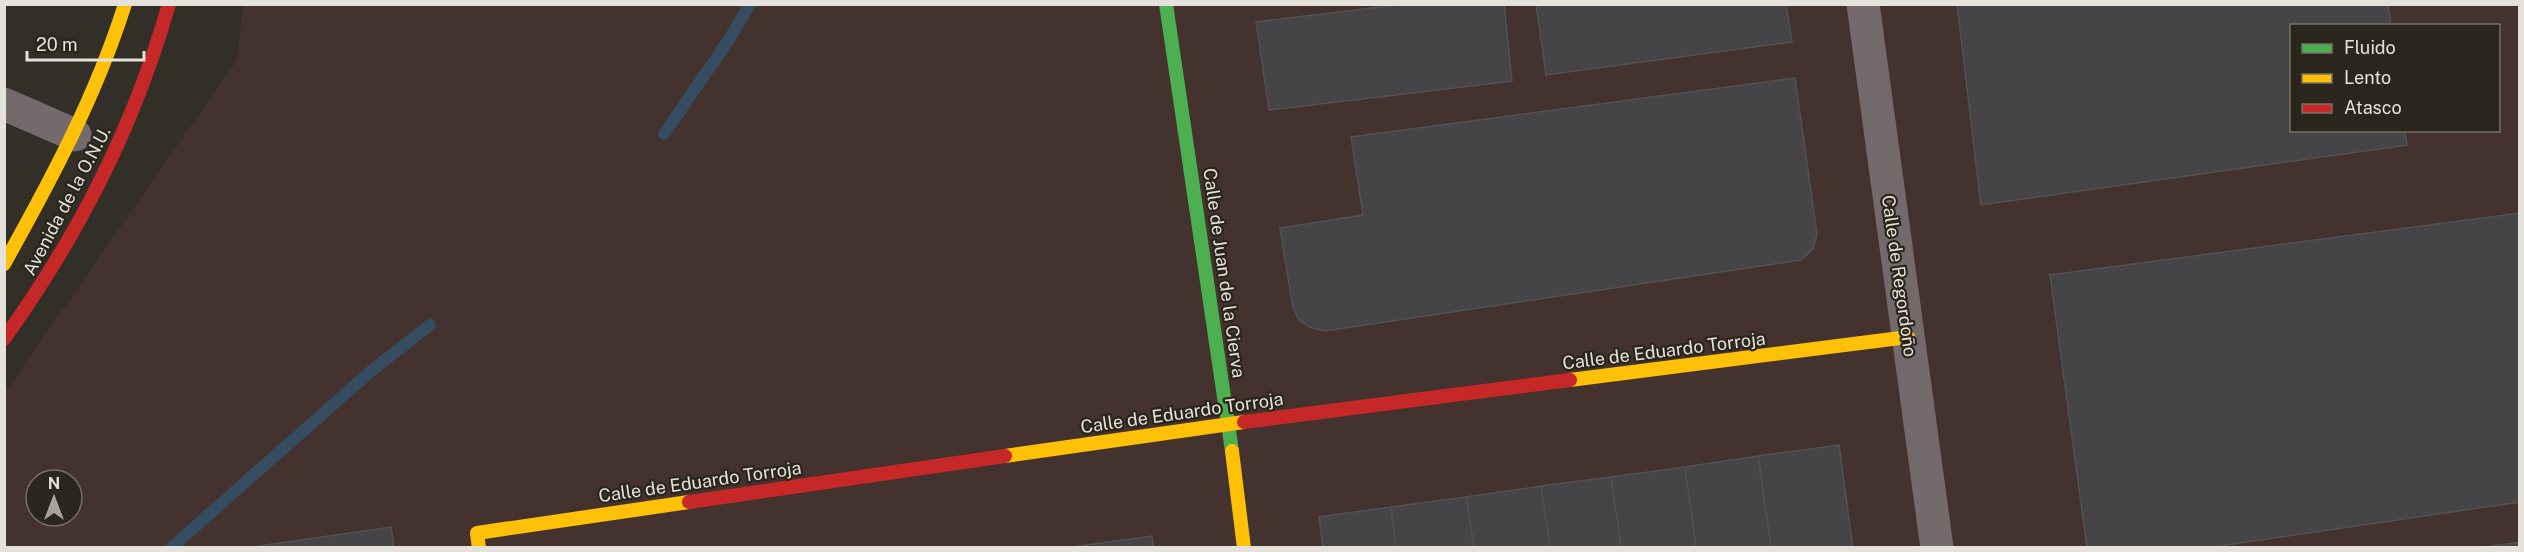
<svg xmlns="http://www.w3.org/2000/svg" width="2524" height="552" font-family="'Public Sans',sans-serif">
	<rect width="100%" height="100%" fill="#312f28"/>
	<path fill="#44322f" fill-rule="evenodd" d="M 243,5 L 2519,5 L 2519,547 L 5,548 L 5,392 L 237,60 ZM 2292,26 L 2498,26 L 2498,130 L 2292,130 ZM 36,480 L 72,480 L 72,516 L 36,516 Z"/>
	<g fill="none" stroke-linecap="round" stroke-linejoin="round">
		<g stroke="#364c60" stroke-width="12">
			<polyline points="664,134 728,41 750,4"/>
			<polyline points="171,548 371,371 430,325"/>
		</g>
	</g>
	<g fill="#454447" stroke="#535252" stroke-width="1.5">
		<polygon points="1405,4 1504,4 1512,81 1269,110 1256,22"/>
		<polygon points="1536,4 1786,4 1792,42 1546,75"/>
		<polygon points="1957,4 2388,4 2391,26 2292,26 2292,130 2405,130 2407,145 1981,205"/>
		<polygon points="1795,78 1817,234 1813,249 1801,260 1325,331 1309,327 1299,320 1293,308 1280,228 1363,215 1351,137"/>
		<polygon points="2520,213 2520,502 2206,548 2087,548 2050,275"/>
		<polygon points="1839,445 1853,548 1771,548 1758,456"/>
		<polygon points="1758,456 1771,548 1696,548 1685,467"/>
		<polygon points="1685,467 1696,548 1621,548 1611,477"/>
		<polygon points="1611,477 1621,548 1550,548 1541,486"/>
		<polygon points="1541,486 1550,548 1474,548 1466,497"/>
		<polygon points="1466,497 1474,548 1396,548 1391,507"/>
		<polygon points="1391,507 1396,548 1323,548 1319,517"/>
		<polygon points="391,527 394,548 257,548 259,546"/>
		<polygon points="1152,536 1154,548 1072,547"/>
		<polygon points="2520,542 2520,548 2477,548"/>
	</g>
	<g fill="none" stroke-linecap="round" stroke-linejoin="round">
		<g stroke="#756a6b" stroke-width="33">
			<polyline points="1863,4 1937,548"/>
			<polyline points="4,104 75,135"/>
		</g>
		<polyline stroke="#4caf50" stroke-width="14" points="1166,4 1232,451"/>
		<g stroke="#ffc107" stroke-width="14">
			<path d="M 4,264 C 51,180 96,96 125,4"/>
			<polyline points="1570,380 1908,337"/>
			<polyline points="1232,451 1244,548"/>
			<polyline points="1005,456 1244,422"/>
			<polyline points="479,548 477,533 689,502"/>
		</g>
		<g stroke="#c62828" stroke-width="14">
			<path d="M 4,339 C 79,234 133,129 169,4"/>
			<polyline points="1244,422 1570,380"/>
			<polyline points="689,502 1005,456"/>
		</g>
	</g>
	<g text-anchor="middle" stroke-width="4.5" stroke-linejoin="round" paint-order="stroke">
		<g font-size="18" fill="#e5e2db" stroke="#2b261b">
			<text transform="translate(67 201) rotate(-62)" y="6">Avenida de la O.N.U.</text>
			<text transform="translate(1224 273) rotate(82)" y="6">Calle de Juan de la Cierva</text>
			<text transform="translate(1899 276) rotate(82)" y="6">Calle de Regordoño</text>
			<text transform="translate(1664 351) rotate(-7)" y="6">Calle de Eduardo Torroja</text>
			<text transform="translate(1182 413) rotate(-8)" y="6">Calle de Eduardo Torroja</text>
			<text transform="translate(700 482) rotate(-8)" y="6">Calle de Eduardo Torroja</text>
		</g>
	</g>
	<rect width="2524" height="552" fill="none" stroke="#e5e2db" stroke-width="12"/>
	<rect x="2290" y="24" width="210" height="108" fill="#2b261b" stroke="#757168" stroke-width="1.5"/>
	<rect x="2302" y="44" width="30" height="9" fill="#4caf50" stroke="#757168" stroke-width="1.5"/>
	<text x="2344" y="54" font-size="18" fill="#e5e2db">Fluido</text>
	<rect x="2302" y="74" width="30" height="9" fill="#ffc107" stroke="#757168" stroke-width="1.5"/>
	<text x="2344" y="84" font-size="18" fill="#e5e2db">Lento</text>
	<rect x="2302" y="104" width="30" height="9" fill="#c62828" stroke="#757168" stroke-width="1.5"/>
	<text x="2344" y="114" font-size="18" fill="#e5e2db">Atasco</text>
	<g transform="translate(54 498)"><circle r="28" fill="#2b261b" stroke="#757168" stroke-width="1.5"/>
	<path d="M0-4.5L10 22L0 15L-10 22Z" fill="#a6a39c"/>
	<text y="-9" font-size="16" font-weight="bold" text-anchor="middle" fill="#e5e2db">N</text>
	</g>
	<path d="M27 51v9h117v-9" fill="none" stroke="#e5e2db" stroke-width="3"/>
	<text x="36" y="51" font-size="18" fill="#e5e2db" stroke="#2b261b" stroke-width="4.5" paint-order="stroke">20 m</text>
</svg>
